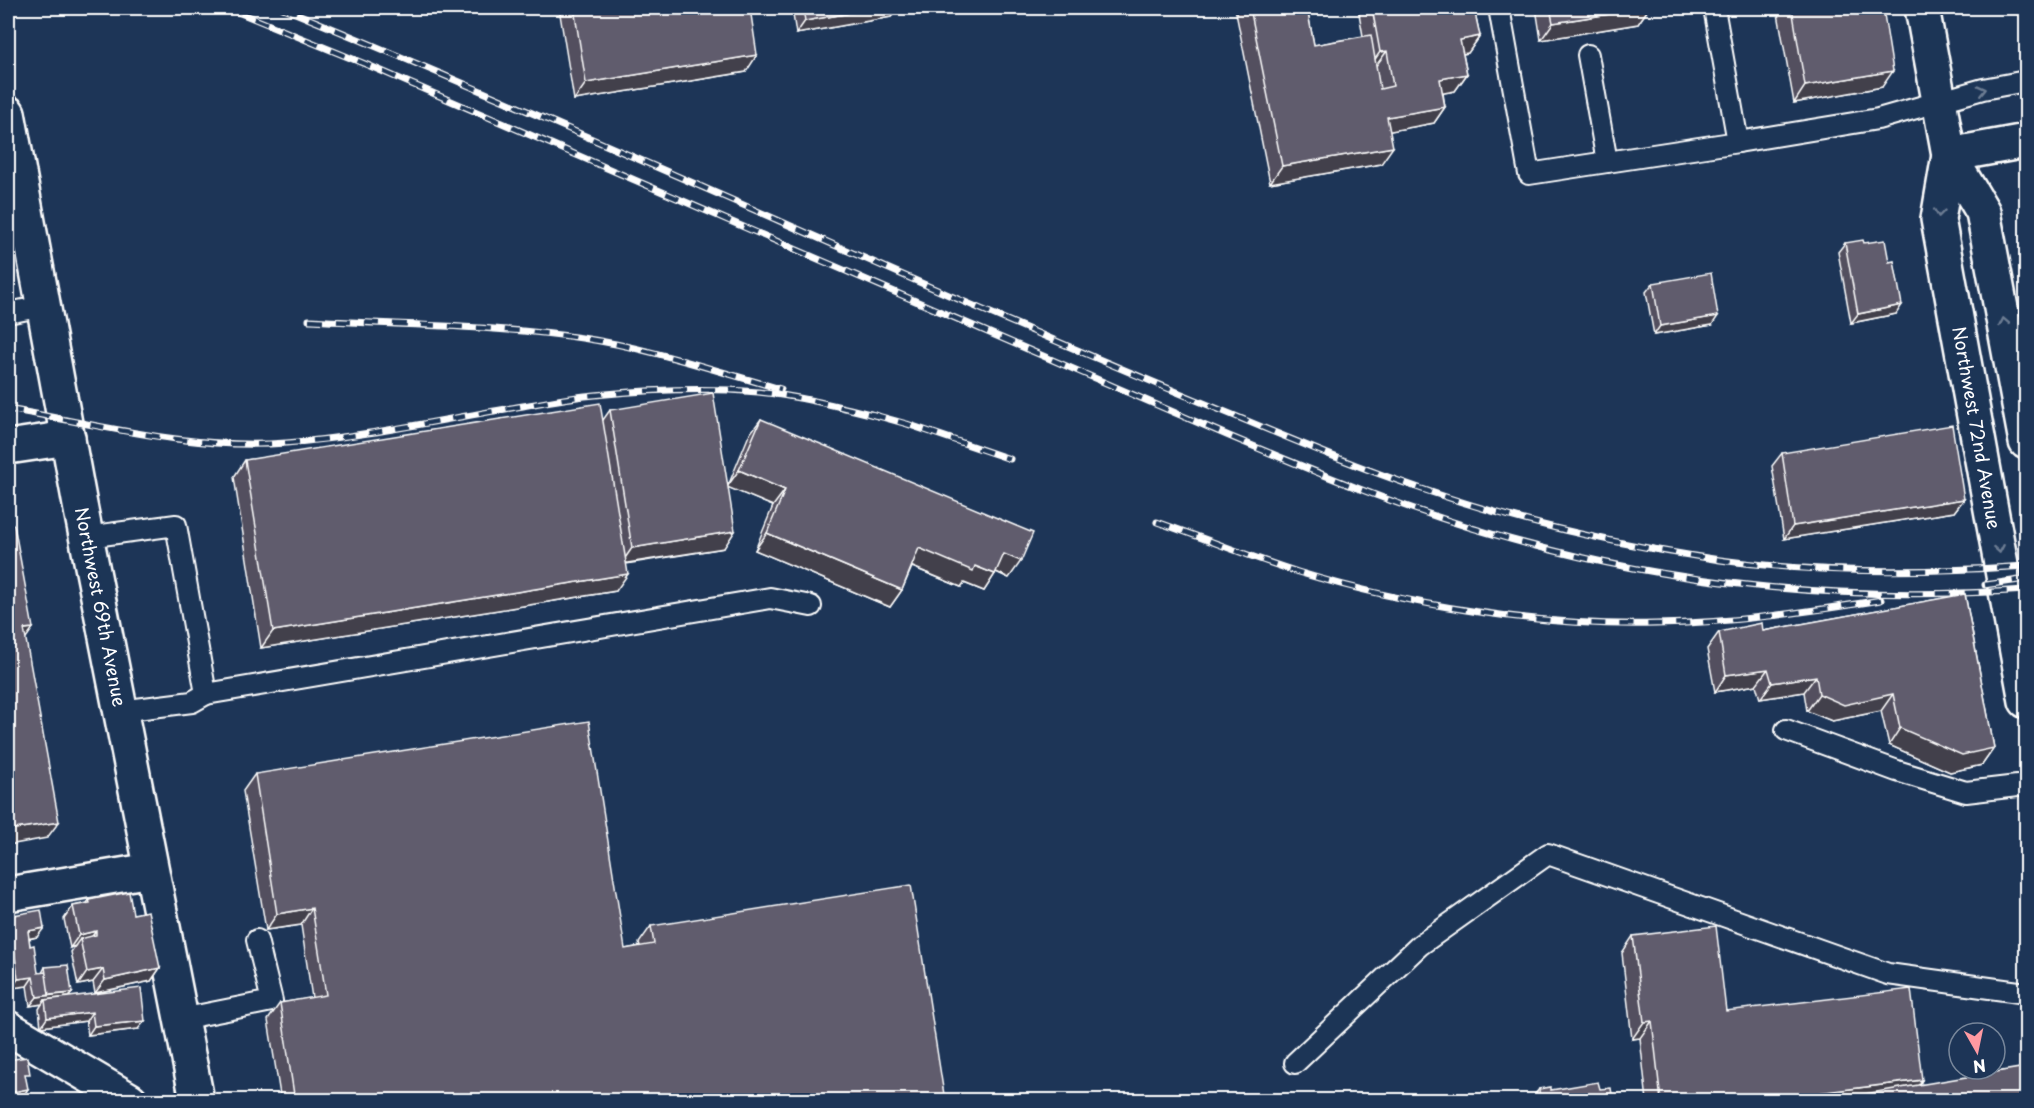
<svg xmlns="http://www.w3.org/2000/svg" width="2034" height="1108" font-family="'Playpen Sans',sans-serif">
	<rect width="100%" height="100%" fill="#1d3557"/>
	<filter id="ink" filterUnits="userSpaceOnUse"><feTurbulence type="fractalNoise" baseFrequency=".0167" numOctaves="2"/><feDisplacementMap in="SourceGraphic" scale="12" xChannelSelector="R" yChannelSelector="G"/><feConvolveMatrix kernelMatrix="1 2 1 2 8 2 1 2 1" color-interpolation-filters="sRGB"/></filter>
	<g filter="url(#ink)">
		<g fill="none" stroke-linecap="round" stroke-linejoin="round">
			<defs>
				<g id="lane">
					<polyline points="1499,8 1529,174 1607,162 1588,55"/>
					<polyline points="1738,142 1878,119 1983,89 2026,81"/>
					<polyline points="1607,162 1738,142 1714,8"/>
					<polyline points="8,313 43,306"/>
					<polyline points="87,537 176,525 206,694 770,598 811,606"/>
					<polyline points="120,711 192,702 206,694"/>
					<polyline points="1786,730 1897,771 1966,792 2026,785"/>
					<polyline points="181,1019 272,1001 257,940"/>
					<polyline points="1295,1063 1420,945 1548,854 1888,974 2026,993"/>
				</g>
				<g id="street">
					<polyline points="8,113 80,505 197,1100"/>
					<polyline points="1949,155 2026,141"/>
					<polyline points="8,447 68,438"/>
					<polyline points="8,894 151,870"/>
					<polyline points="8,1028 130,1100"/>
				</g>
				<g id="secondary">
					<polyline points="1922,8 1949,155 1983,212 2026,442"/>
					<polyline points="1949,155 1938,219 2026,701"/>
				</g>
			</defs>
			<use href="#lane" stroke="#fff" stroke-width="24"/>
			<use href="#street" stroke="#fff" stroke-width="38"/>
			<use href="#secondary" stroke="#fff" stroke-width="38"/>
			<use href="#lane" stroke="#1d3557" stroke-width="20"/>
			<use href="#street" stroke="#1d3557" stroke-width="33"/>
			<use href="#secondary" stroke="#1d3557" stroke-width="33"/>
			<defs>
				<g id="rail">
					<path d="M 228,8 L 370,66 L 1229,436 C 1315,472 1402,508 1492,534 C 1669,586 1843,602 2026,590"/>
					<path d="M 283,8 C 515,103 744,206 974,306 C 1063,344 1151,382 1240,418 C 1300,443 1360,468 1422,489 C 1518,522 1619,545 1720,560 C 1822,574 1924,573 2026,566"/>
					<path d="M 309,320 C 400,325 492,325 582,338 C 650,348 716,371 781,389"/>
					<path d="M 8,409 C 100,425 191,450 286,443 C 365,437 444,419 523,406 C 547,402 571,397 595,395 C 648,390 704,387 758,392 C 798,396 838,406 878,416"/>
					<polyline points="871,414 907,424 1010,459"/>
					<path d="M 1157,522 C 1204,538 1250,557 1298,572 C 1406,605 1543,627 1656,624 C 1732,623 1806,612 1881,600"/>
					<polyline points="1985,585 2026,579"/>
				</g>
			</defs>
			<use href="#rail" stroke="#fff" stroke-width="7"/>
			<use href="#rail" stroke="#1d3557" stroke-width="4.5" stroke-dasharray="14" stroke-linecap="butt"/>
		</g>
		<g fill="#534f5e" stroke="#fff" stroke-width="1.5">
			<polygon points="559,8 750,8 746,72 574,100"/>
			<polygon points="792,8 898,8 891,17 796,34"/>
			<polygon points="1235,8 1307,8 1314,45 1363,36 1358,8 1474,8 1480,36 1468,53 1463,54 1467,74 1455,91 1443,93 1445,107 1434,123 1390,131 1381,164 1270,183"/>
			<polygon points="1536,8 1649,8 1638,24 1541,40"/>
			<polygon points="1777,8 1883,8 1882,87 1794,103"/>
			<polygon points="1845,243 1864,243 1896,314 1851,323 1838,252"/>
			<polygon points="1653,283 1712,325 1654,335 1646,292"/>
			<polygon points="610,410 728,486 749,435 761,419 1009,578 996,572 984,591 964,583 961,587 912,567 902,590 890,607 755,550 773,506 728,487 724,548 626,564 616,591 261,648 234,477 245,460 603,420"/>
			<polygon points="1782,453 1964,499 1954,512 1784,539 1772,466"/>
			<polygon points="1965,594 1994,748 1982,765 1950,772 1889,745 1881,711 1832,721 1807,711 1804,692 1760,699 1756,685 1715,692 1707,649 1719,632 1763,631"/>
			<polygon points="255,774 625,949 640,946 639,943 651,926 945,1101 281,1101 268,1020 280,1003 312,998 301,925 266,930 243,791"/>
			<polygon points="89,900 133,914 160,968 151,981 95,993 93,982 78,985 71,952 75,946 70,948 64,919 73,906 87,903"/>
			<polygon points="8,916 37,937 29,939 30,946 38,973 42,973 45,967 72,993 68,997 138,1029 88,1035 86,1021 41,1027 39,1009 42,1004 30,1006 27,986 12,988 8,958"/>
			<polygon points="1633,936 1726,1011 1922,1080 1920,1084 2026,1101 1647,1101 1640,1038 1632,1039 1622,953"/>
			<polygon points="1539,1089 1551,1090 1600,1089 1613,1101 1533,1101 1532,1098"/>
		</g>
		<g fill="#43404c" stroke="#fff" stroke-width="1.5">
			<polygon points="879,8 898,8 891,17 796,34 805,21"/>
			<polygon points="1649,8 1638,24 1541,40 1553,23"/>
			<polygon points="1480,36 1468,53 1448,56 1460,40"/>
			<polygon points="1387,51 1375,67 1369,68 1380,52"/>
			<polygon points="757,55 746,72 574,100 586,83"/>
			<polygon points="1893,71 1882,87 1794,103 1805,86"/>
			<polygon points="1467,74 1455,91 1428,96 1440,79"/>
			<polygon points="1445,107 1434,123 1375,134 1387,117"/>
			<polygon points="1393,147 1381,164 1270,183 1282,166"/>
			<polygon points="1902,305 1896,314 1851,323 1858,314"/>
			<polygon points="1718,316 1712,325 1654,335 1660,326"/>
			<polygon points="739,470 785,490 773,506 727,487"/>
			<polygon points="1964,499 1954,512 1784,539 1793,526"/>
			<polygon points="735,531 724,548 621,564 632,548"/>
			<polygon points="767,533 902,590 890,607 755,550"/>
			<polygon points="919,548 975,566 995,574 984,591 964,583 961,587 908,565"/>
			<polygon points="1004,554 1021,561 1009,578 992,570"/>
			<polygon points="628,574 616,591 261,648 273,631"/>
			<polygon points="33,628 21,645 24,629"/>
			<polygon points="1768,669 1756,685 1715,692 1726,675"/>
			<polygon points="1816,676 1804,692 1760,699 1772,683"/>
			<polygon points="1819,694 1893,694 1881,711 1832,721 1807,711"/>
			<polygon points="1900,728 1994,748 1982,765 1950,772 1889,745"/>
			<polygon points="59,822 47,838 8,845 8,830"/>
			<polygon points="312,908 301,925 266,930 277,914"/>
			<polygon points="44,928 37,937 21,940 28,931"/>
			<polygon points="96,931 86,944 80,939 75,946 70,948 79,935"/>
			<polygon points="14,948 8,957 8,949"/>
			<polygon points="160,968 151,981 95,993 105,980"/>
			<polygon points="103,969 93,982 78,985 87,972"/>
			<polygon points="33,977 27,986 12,988 18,979"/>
			<polygon points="72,993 68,997 45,1000 42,1004 30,1006 37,997"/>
			<polygon points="92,1012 86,1021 41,1027 47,1018"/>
			<polygon points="145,1021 138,1029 88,1035 94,1026"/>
			<polygon points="1652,1021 1640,1038 1632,1039 1644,1022"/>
			<polygon points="1922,1080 1911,1097 1882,1101 1752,1101"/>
			<polygon points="28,1089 22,1098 8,1101 8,1093"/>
		</g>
		<g fill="#605c6d" stroke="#fff" stroke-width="1.5">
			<polygon points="574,8 750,8 757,55 586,83"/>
			<polygon points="803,8 879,8 805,21"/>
			<polygon points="1250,8 1307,8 1314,45 1371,35 1380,89 1393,86 1387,51 1380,52 1372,8 1474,8 1480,36 1460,40 1467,74 1440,79 1445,107 1387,117 1393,147 1282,166"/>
			<polygon points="1550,8 1647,8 1553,23"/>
			<polygon points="1792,8 1883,8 1893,71 1805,86"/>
			<polygon points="1863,240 1864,243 1885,240 1889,262 1894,261 1902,305 1858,314 1845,243"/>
			<polygon points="1711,273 1718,316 1660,326 1653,283"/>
			<polygon points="713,393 735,531 632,548 610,410"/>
			<polygon points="600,403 628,574 273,631 245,460"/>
			<polygon points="761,419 1033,533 1021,561 1004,554 995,574 975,566 973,571 919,548 902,590 767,533 785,490 739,470"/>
			<polygon points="1952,425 1964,499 1793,526 1782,453"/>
			<polygon points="8,520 14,525 33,628 24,629 59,822 8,830"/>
			<polygon points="1965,594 1994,748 1962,755 1900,728 1893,694 1844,705 1819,694 1816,676 1772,683 1768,669 1726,675 1719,632 1762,623 1763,631"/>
			<polygon points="589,721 625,949 654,944 651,926 911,885 945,1101 295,1101 280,1003 326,995 312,908 277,914 255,774"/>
			<polygon points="129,892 133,914 148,911 160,968 105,980 103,969 87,972 80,939 96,935 96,931 79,935 73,906 90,903 89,900"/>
			<polygon points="41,910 44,928 28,931 30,946 34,945 38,973 46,972 50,995 37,997 33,977 18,979 14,948 8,949 8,916"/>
			<polygon points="1716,926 1726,1011 1911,989 1922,1080 1752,1101 1661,1101 1652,1021 1644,1022 1633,936"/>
			<polygon points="68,965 72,993 49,995 45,967"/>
			<polygon points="141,988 145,1021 94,1026 92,1012 47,1018 45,1000"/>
			<polygon points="27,1057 30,1074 25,1074 28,1089 8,1093 8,1060"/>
			<polygon points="2026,1067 2026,1101 1823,1101"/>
			<polygon points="1598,1082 1600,1089 1611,1088 1613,1101 1540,1101 1539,1089 1551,1087 1551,1090"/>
		</g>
		<defs><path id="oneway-chevron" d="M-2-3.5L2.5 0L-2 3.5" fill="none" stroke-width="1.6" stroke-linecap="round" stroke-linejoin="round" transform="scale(1.5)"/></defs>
		<g stroke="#6c7c92">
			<use href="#oneway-chevron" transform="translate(1982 90) rotate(-13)"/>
			<use href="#oneway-chevron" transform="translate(1939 213) rotate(96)"/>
			<use href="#oneway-chevron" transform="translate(2004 322) rotate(-101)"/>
			<use href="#oneway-chevron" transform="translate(1999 549) rotate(80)"/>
		</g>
	</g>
	<g text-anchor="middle" stroke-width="5" stroke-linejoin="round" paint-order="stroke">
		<g font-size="18" fill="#fff" stroke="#1d3557">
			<text transform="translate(1976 428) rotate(80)" y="6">Northwest 72nd Avenue</text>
			<text transform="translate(100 607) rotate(79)" y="6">Northwest 69th Avenue</text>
		</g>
	</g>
	<rect width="2034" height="1108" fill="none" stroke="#1d3557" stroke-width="30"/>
	<rect x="15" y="15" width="2004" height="1078" fill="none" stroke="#fff" stroke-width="2" filter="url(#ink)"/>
	<g transform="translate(1977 1051) rotate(171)"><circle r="28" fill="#1d3557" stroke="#77869a" stroke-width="1.5"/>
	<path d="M0-4.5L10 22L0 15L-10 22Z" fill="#ff9aa2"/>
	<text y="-9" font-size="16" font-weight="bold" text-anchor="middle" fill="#ffffff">N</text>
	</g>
</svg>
